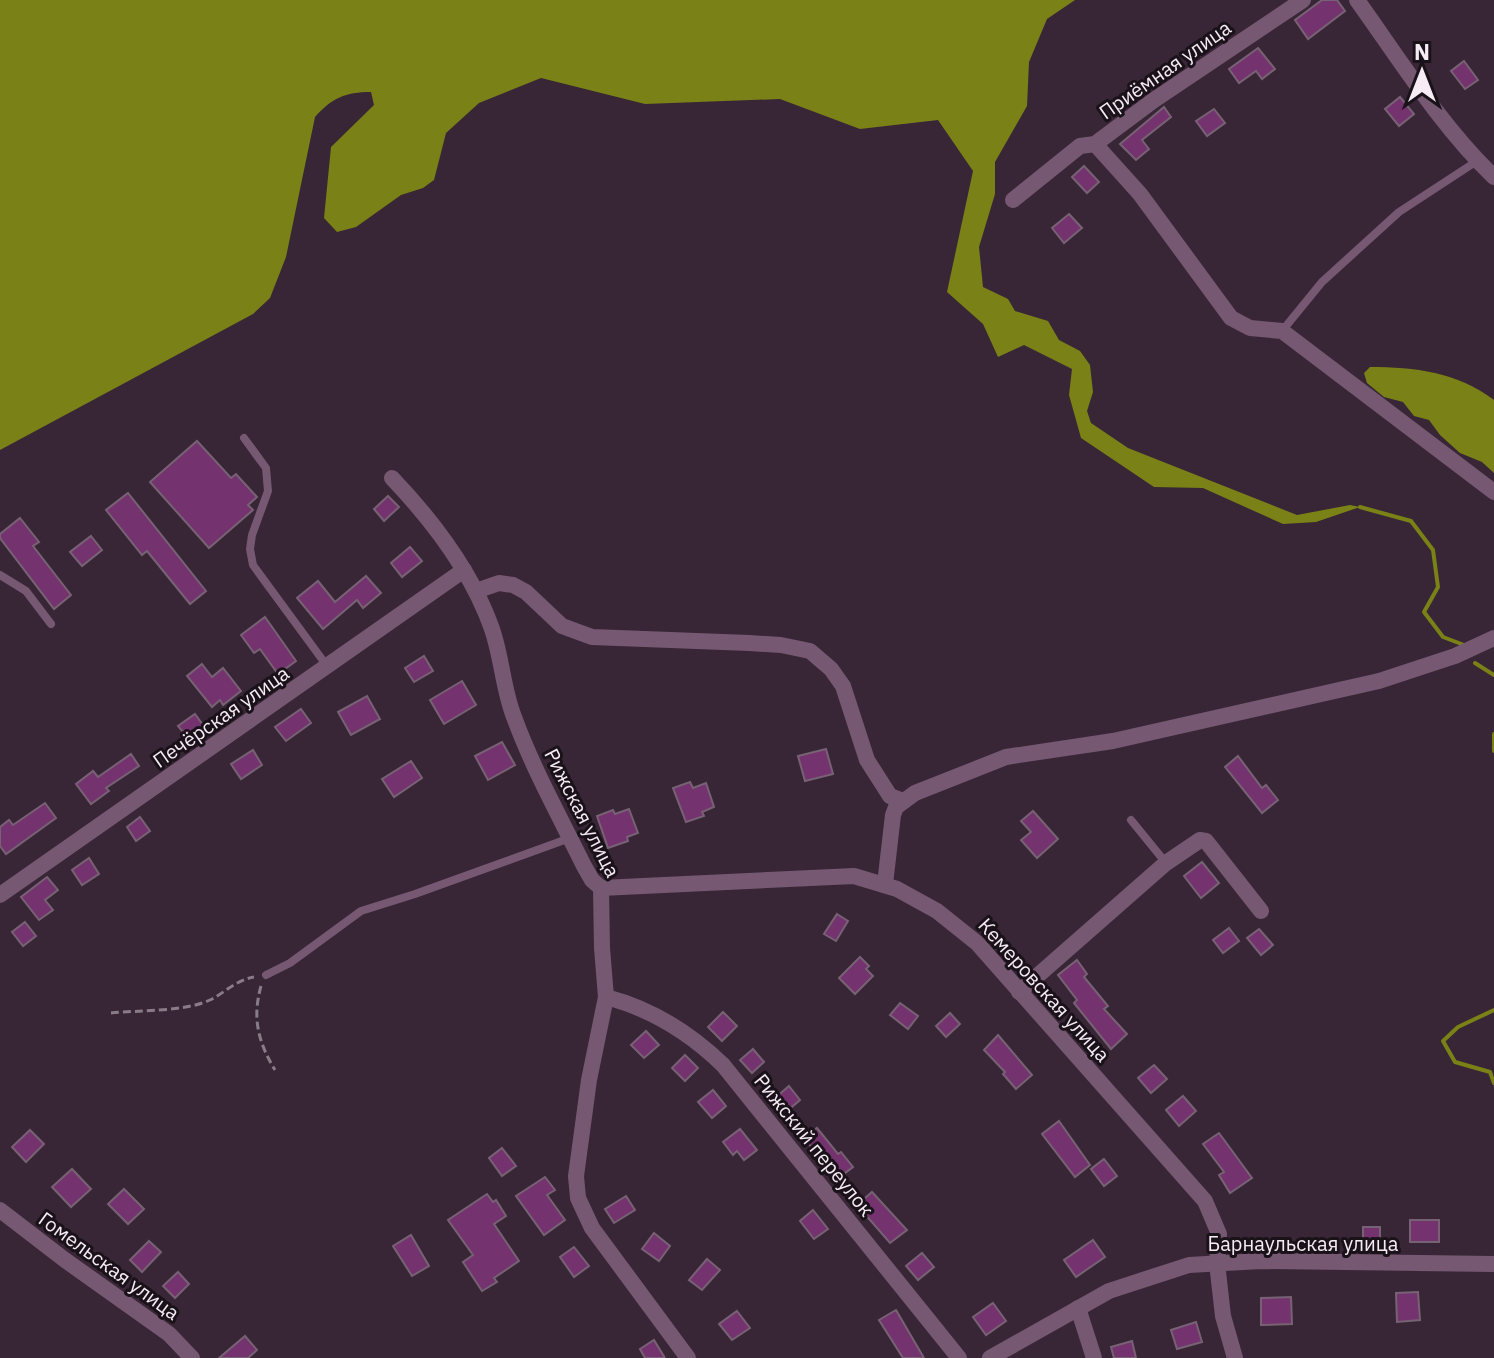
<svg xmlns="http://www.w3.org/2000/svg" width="1494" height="1358" font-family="'IBM Plex Sans',sans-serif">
	<rect width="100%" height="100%" fill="#382636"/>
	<g fill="#7a8116">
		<path d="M 0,0 L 1075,0 L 1047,19 L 1029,62 L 1027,106 L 995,162 L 995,194 L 979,247 L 983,287 L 1008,299 L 1015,311 L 1048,321 L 1059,340 L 1080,351 L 1090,365 L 1093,392 L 1087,411 L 1091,423 L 1128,448 L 1297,515 L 1350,505 L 1360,507 L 1316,522 L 1283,524 L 1203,488 L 1154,487 L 1081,438 L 1069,395 L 1072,369 L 1024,345 L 998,357 L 983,324 L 947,292 L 973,171 L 938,120 L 860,129 L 780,99 L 645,104 L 541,78 L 479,103 L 446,133 L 434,180 L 423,188 L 401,195 L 356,227 L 337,232 L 324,218 L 331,147 L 374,105 L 371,92 C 345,92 332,98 315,117 L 286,257 L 270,298 L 253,314 L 0,450 Z"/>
		<path d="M 1370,367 C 1415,367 1457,372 1494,400 L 1494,473 L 1482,462 L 1460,453 L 1440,435 L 1429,420 L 1414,416 L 1403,402 L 1384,397 L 1367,383 L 1364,373 Z"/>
	</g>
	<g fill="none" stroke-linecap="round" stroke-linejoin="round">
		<g stroke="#7a8116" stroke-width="4">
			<polyline points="1360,507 1411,521 1433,550 1438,587 1424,612 1443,637 1464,645"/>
			<polyline points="1475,663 1494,675"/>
			<polyline points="1494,734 1494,751"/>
			<polyline points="1494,1010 1458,1027 1443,1041 1455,1062 1490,1072 1494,1083"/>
		</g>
	</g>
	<g fill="#74326e" stroke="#776274" stroke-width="2">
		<polygon points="1322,0 1337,0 1345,11 1308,39 1295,20"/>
		<polygon points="1258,48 1275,69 1262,79 1256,71 1239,83 1229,69"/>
		<polygon points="1464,61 1478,80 1465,89 1451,71"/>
		<polygon points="1400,97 1414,114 1399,126 1385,109"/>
		<polygon points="1164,107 1171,117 1142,140 1149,149 1136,160 1120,144"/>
		<polygon points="1214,109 1225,123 1207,136 1196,121"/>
		<polygon points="1084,166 1099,182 1087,193 1072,177"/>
		<polygon points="1069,214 1082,228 1064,243 1052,228"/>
		<polygon points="197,441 231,478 236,474 257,497 248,505 253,510 209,548 150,482"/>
		<polygon points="128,493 206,591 190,604 147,551 142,555 106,510"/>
		<polygon points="388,496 399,507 384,521 374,509"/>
		<polygon points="20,518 39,542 33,546 71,595 54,609 0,538 0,534"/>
		<polygon points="91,536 102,550 82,566 70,552"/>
		<polygon points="410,547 422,561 402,577 391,563"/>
		<polygon points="366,576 381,593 363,608 357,600 323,629 297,598 318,581 335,602"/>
		<polygon points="265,617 296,661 278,674 260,649 254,653 241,635"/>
		<polygon points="424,656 433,671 414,682 405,668"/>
		<polygon points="202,664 212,677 223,668 241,691 223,705 220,700 212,707 187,676"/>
		<polygon points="462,681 476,705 444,724 430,700"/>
		<polygon points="367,696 380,719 351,735 338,712"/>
		<polygon points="301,709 311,723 286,741 275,727"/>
		<polygon points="195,714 203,725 187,737 178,726"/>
		<polygon points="502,742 515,765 488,780 475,756"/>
		<polygon points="826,749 833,774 805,781 798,756"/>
		<polygon points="253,750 262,765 241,779 231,764"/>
		<polygon points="131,754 139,766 106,788 109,791 91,804 76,784 93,771 98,777"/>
		<polygon points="1238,756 1262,788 1266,785 1278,800 1262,813 1225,767"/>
		<polygon points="411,761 422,778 394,797 382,779"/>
		<polygon points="690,782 693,788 706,783 714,807 702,812 704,816 686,822 673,788"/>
		<polygon points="45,803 56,818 6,854 0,846 0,827 9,820 13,825"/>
		<polygon points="629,809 638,833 627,837 628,841 608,848 597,816 613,810 615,814"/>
		<polygon points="1033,811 1058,839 1037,858 1021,840 1031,832 1021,821"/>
		<polygon points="140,817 150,831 136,841 127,827"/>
		<polygon points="89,858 99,874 82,885 72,870"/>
		<polygon points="1202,862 1219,883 1201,898 1184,876"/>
		<polygon points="47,877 58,890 45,900 53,910 39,920 21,897"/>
		<polygon points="837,914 848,921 836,941 824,934"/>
		<polygon points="25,922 36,936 23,946 12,932"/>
		<polygon points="1229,928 1239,941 1223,953 1213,940"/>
		<polygon points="1259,929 1273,945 1261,955 1247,938"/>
		<polygon points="860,957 869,966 866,969 873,976 855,994 839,978"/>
		<polygon points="1077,960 1087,974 1084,977 1108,1006 1104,1009 1127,1034 1111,1049 1074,1003 1077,1000 1058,975"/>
		<polygon points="900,1003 918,1016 908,1029 890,1015"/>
		<polygon points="723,1012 737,1026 722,1041 708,1027"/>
		<polygon points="950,1013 960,1024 946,1037 936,1026"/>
		<polygon points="646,1031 659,1045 644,1058 631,1045"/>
		<polygon points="998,1035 1032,1075 1016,1089 1003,1074 1005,1072 984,1050"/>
		<polygon points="753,1049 764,1062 752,1073 740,1060"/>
		<polygon points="685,1055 698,1068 685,1081 672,1068"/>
		<polygon points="1154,1065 1167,1079 1151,1093 1138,1078"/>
		<polygon points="789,1086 800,1100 787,1111 775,1098"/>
		<polygon points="713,1090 726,1106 712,1118 698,1102"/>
		<polygon points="1183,1096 1196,1111 1179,1126 1166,1110"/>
		<polygon points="1059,1121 1090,1165 1075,1177 1042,1134"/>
		<polygon points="817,1128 838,1154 841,1152 853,1167 837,1179 804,1138"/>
		<polygon points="740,1129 757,1150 744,1160 737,1151 733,1155 723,1142"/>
		<polygon points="30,1130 44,1144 26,1162 12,1147"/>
		<polygon points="1219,1133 1252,1178 1230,1193 1219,1175 1224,1172 1203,1144"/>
		<polygon points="502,1148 516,1166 502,1176 489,1158"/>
		<polygon points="1104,1159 1117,1176 1104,1186 1091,1169"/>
		<polygon points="72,1169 91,1189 71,1207 52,1187"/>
		<polygon points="545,1177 555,1190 547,1195 565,1220 544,1235 516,1196"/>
		<polygon points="124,1189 144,1209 128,1224 108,1204"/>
		<polygon points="872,1192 907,1230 890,1243 857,1205"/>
		<polygon points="487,1194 493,1202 496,1200 506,1216 494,1224 519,1261 494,1278 497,1282 482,1291 463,1262 473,1255 448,1220"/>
		<polygon points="626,1196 635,1210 614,1223 605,1209"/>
		<polygon points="813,1210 828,1229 814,1239 800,1221"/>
		<rect x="1410" y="1220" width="29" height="22"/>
		<rect x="1363" y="1227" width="17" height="16"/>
		<polygon points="654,1233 670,1246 659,1261 642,1249"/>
		<polygon points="411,1235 429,1266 412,1276 393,1246"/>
		<polygon points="1093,1240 1105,1257 1076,1277 1064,1260"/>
		<polygon points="149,1241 161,1252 142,1272 130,1260"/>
		<polygon points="574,1247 589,1266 574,1277 560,1257"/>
		<polygon points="922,1253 934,1267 918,1280 906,1266"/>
		<polygon points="707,1259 720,1270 702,1290 689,1280"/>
		<polygon points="178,1272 189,1284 175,1298 163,1286"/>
		<polygon points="1418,1292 1420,1320 1397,1322 1396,1293"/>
		<polygon points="1291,1297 1292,1324 1261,1325 1261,1298"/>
		<polygon points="993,1303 1006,1321 986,1335 973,1317"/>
		<polygon points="896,1310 924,1358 903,1358 879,1320"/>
		<polygon points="737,1311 750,1328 732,1340 719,1324"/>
		<polygon points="1196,1322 1202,1342 1177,1349 1171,1330"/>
		<polygon points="245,1336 257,1350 248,1358 219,1358"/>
		<polygon points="654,1340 665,1358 645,1358 640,1349"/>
		<polygon points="1132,1341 1136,1358 1114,1358 1111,1347"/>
	</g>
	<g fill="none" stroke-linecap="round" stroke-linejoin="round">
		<g stroke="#8a7b88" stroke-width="3" stroke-dasharray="8 4" stroke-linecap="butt">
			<path d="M 261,986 C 252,1018 258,1042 275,1070"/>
			<path d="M 111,1013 C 140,1010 184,1012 210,1000 C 226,992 236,980 254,977"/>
		</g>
		<g stroke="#765872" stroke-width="8">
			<polyline points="1282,331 1322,282 1399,212 1477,161"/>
			<polyline points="244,438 266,468 268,491 252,535 250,549 253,565 327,666"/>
			<polyline points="0,575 26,591 51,624"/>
			<polyline points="1131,820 1166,863"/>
			<polyline points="266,975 290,963 361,911 415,894 570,838"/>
		</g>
		<g stroke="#765872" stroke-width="16">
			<path d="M 1357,0 C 1400,60 1441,126 1494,177"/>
			<polyline points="1095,144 1140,194 1231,318 1250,328 1282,331 1494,492"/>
			<polyline points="1013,200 1080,146 1095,144 1154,100 1303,0"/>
			<path d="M 392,478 C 433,521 472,572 492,629 C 502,658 503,689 514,717 C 533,769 560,817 584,866 L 592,880 L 601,888 L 602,948 L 606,997 L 589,1080 L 576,1176 L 578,1198 L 592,1228 L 688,1358"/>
			<polyline points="476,591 499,583 513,585 526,592 562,626 592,637 749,643 781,645 810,651 831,669 843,686 867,760 890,796 903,801"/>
			<polyline points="885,884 893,815 896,807 915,793 1006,757 1113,741 1379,681 1455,656 1494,638"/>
			<polyline points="601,888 854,876 897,889 937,911 977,943 1205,1201 1219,1234 1217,1263 1223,1316 1235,1358"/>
			<polyline points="0,895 464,570"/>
			<polyline points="1019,992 1166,863 1200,840 1206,841 1261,911"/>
			<path d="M 606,997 C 652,1009 689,1032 723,1065 L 959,1358"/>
			<polyline points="0,1210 65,1260 169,1334 192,1358"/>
			<polyline points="1078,1308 1094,1358"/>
			<polyline points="990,1358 1109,1291 1189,1265 1261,1261 1494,1264"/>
		</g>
	</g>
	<g text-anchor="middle" stroke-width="6" stroke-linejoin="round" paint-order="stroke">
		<g font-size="20" fill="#f7ebf5" stroke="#1a1219">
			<text transform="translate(1165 70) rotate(-35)" y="7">Приёмная улица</text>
			<text transform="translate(221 717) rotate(-35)" y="7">Печёрская улица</text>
			<text transform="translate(582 813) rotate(63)" y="7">Рижская улица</text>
			<text transform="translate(1044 990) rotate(48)" y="7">Кемеровская улица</text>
			<text transform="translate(814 1145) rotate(51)" y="7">Рижский переулок</text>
			<text x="1303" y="1251">Барнаульская улица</text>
			<text transform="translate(109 1266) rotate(36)" y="7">Гомельская улица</text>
		</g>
	</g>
	<g transform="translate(1422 72)" stroke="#1a1219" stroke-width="6" paint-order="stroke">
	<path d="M0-6L14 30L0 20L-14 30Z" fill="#f7ebf5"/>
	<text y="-12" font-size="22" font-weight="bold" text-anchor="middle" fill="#f7ebf5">N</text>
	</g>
</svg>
